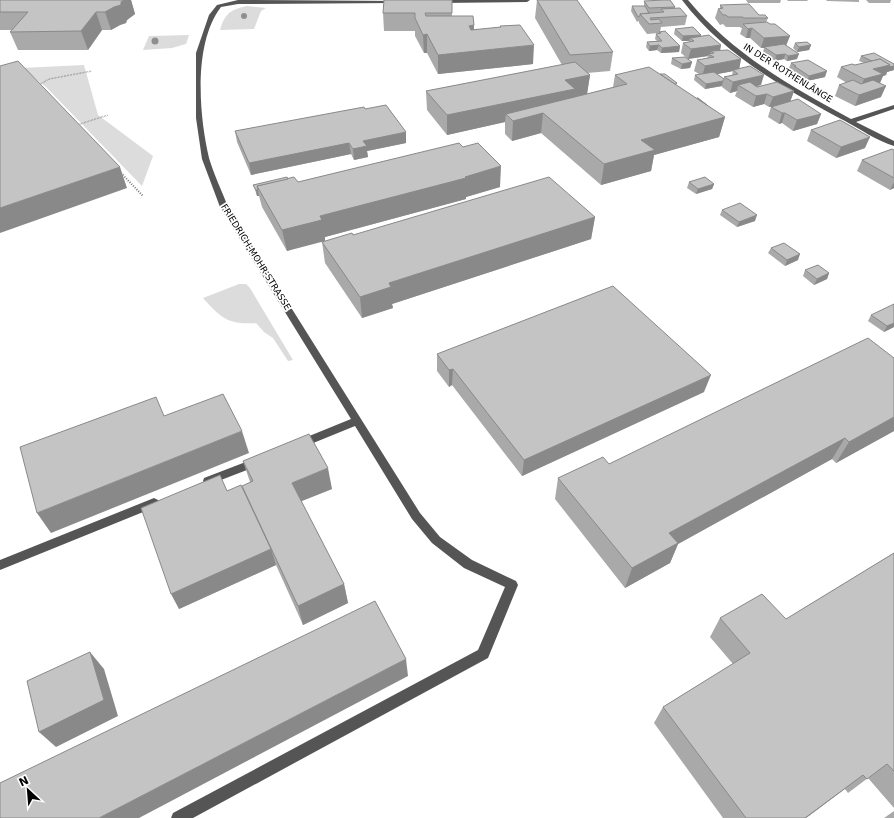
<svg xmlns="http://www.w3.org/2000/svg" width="894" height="818" font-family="'DejaVu Sans',sans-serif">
	<rect width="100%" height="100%" fill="#fff"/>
	<g fill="#dcdcdc">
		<path d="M 247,6 L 266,8 L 261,11 L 254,29 L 220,30 C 225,14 229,10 247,6 Z"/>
		<polygon points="189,35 186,44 172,48 143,50 149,36"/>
		<polygon points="84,65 98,115 153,156 142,186 46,87 34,78 0,69"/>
		<path d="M 239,284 L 246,284 L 250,288 L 293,360 L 288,361 L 273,338 L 264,332 L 256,323 C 228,325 221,318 203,298 Z"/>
	</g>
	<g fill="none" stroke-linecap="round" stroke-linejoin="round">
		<g stroke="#777" stroke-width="1.5" stroke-dasharray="0.5 1" stroke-linecap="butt">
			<polyline points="39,85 49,79 92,71"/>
			<polyline points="77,125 108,115"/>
		</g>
		<polyline stroke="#777" stroke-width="2" stroke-dasharray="1 1.5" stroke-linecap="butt" points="121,173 143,196"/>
		<g fill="#555" fill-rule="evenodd">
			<path d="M 238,0 L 400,1 L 397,3 L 238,4 L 221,7 C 193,43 199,116 209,158 C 214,175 222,191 228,207 L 420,513 L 440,537 L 472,560 L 516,581 L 518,585 L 488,658 L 193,818 L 171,818 L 173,813 L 478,650 L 505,587 L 464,568 L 432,543 L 412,519 L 355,426 L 301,448 L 297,447 L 296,444 L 297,441 L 351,419 L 220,207 L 202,159 L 196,118 L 196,53 L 209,15 L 217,5 Z"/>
			<polygon points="437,0 530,0 527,2 439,3 437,2"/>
			<path d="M 682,0 L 688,0 C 732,53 791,87 851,119 L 894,105 L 894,109 L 856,122 L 894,141 L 894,146 C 877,141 860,129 845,121 C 785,89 724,55 682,0 Z"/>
			<polygon points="256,458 260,459 261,462 260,465 208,485 204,484 203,481 204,478"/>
			<polygon points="154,498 158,500 160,503 158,506 0,570 0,560"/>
		</g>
	</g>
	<g fill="#8f8f8f">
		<circle cx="244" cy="16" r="3"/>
		<circle cx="155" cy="41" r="3.5"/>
	</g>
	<g fill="#a9a9a9" fill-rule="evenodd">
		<polygon points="0,0 131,0 135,14 127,20 126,23 120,25 111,30 102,30 88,50 18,50 10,32 12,30 0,30"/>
		<polygon points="452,0 452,16 474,25 474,30 500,27 500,26 533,64 438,74 427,53 424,53 415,36 415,31 384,31 383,13"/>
		<polygon points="537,0 613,52 610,71 587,73 590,75 587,94 613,87 615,75 660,74 677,83 676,85 725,117 719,137 654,155 651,171 601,185 541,133 512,141 505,134 505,122 447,135 427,110 426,91 562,65 535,18"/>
		<polygon points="746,0 781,0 780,3 748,3"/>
		<polygon points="787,0 808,0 807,1 788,1"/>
		<polygon points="826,0 859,0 859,2 827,1"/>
		<polygon points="866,0 891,0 890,3 869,3"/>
		<polygon points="644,1 675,7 675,8 687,16 685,25 661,27 660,32 680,46 679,52 661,53 657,50 649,51 646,47 647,42 657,41 655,39 656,34 659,33 647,34 639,23 639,21 637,22 631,11 632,6 644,6"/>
		<polygon points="720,5 768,18 766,22 797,59 787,61 784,59 775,61 763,52 764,48 761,48 750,38 746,38 740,34 742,28 741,28 740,27 726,27 723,24 720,25 715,18 718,9 720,8"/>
		<path d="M 675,29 L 701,35 L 701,37 L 721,45 L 720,51 L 741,59 L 739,69 L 761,85 L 756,86 L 794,91 L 790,102 L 821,114 L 817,124 L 793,131 L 782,123 L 779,124 L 768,117 L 771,107 L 769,107 L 764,104 L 753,107 L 735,96 L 737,91 L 730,93 L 722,87 L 722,86 L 705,89 L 694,80 L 695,75 L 699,74 L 694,71 L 697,60 L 707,58 L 708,56 L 688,59 L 681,53 L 683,43 L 689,42 L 689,41 L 682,41 L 674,34 ZM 733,71 L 732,75 L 724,77 L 724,79 L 717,74 Z"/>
		<polygon points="795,43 811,45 809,50 797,52 793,48"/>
		<polygon points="861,56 894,64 894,70 887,72 886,75 883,76 880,83 881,97 855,106 835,96 839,85 847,83 837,77 841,67 855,65 864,63 859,61"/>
		<polygon points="672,58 692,62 690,68 681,69 671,64"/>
		<polygon points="791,63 825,77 807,81 792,72 792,70 789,68"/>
		<polygon points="365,109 406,143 367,151 368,157 354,160 351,154 251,175 237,142 235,131"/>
		<polygon points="811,130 865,148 836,158 807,141"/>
		<polygon points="894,150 894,188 890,190 857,171 862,160"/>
		<polygon points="288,179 298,182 500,187 466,197 466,199 325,237 287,251 262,207 259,196 257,196 255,190 253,185"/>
		<polygon points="689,182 714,184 712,189 696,194 687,188"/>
		<polygon points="722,210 755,221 737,227 720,215"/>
		<polygon points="595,217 591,239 392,304 393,308 362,318 325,263 322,242 353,235"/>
		<polygon points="771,248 798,260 785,266 768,253"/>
		<polygon points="805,270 829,273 827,279 814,285 803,276"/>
		<polygon points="871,315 894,327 884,332 868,321"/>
		<polygon points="437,354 704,392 522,476 452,385 449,387 437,371"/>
		<polygon points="894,358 894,431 836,463 832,459 678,544 670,563 625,588 555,499 558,478 609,464"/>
		<polygon points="243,461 332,489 301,501 344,584 348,603 303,625 276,565 179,609 227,491 243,489 250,482"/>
		<polygon points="894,553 894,808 868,778 848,793 845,789 806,818 723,818 654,723 663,707 733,664 710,637 720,618 786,619"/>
		<polygon points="894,811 894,818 884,818"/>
	</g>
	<g fill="#898989">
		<polygon points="124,0 131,0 135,14 127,20 126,23 120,25 111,30 105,12"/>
		<polygon points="96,12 102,30 88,50 81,31"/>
		<polygon points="474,25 473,44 469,26"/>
		<polygon points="752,28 750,38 746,38 748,29"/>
		<polygon points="427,34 427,53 424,53 423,35"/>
		<polygon points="701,35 700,40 690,38 689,41 682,41 683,36"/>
		<polygon points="790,36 786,46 761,48 764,38"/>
		<polygon points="534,45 533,64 438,74 438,55"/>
		<polygon points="659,45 657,50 649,51 650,46"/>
		<polygon points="721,45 719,55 711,51 710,55 708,54 708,56 688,59 691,49"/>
		<polygon points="811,45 809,50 797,52 799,47"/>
		<polygon points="680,46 679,52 661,53 662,48"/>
		<polygon points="785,54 784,59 775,61 776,55"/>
		<polygon points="799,54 797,59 787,61 788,56"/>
		<polygon points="741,59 739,70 702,77 705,66"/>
		<polygon points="692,62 690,68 681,69 682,64"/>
		<polygon points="890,65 894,66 894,70 887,72 886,75 883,76 879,85 860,90 864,79 873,69"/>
		<polygon points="827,71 825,77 807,81 809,76"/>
		<polygon points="590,75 587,94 543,113 541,133 512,141 513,121 506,114 505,122 447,135 447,115 565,80"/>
		<polygon points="764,75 761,85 745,89 738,85 737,91 730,93 733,82"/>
		<polygon points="723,81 722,86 705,89 706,84"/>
		<polygon points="886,86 881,97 855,106 859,95"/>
		<polygon points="794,91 790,102 769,107 773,97"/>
		<polygon points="767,94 764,104 753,107 756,96"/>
		<polygon points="782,113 785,113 782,123 779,124"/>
		<polygon points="821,114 817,124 793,131 797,120"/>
		<polygon points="725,117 719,137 654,155 651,171 601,185 604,164 641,140"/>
		<polygon points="406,132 406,143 367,151 368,157 354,160 353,149 363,141"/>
		<polygon points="870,137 865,148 836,158 841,147"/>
		<polygon points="349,143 351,154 251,175 249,163"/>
		<polygon points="501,166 500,187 466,197 466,199 325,237 325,241 287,251 282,230 320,216"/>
		<polygon points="120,167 127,188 0,233 0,208"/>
		<polygon points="894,182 894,188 890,190"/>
		<polygon points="714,184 712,189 696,194 698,189"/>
		<polygon points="256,190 258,190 259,196 257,196"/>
		<polygon points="757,215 755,221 737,227 739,222"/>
		<polygon points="595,217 591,239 392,304 393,308 362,318 360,297 389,283"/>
		<polygon points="800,254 798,260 785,266 787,260"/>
		<polygon points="829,273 827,279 814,285 817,279"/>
		<polygon points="894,323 894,327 884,332 887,326"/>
		<polygon points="453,369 452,385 449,387 449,370"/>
		<polygon points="711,375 704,392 522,476 524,460"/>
		<polygon points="894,417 894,431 836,463 849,442"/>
		<polygon points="242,431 249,453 51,533 37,513"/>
		<polygon points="845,438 832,459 678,544 670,563 625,588 632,568 669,533"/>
		<polygon points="328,468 332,489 297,503 292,483"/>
		<polygon points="271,549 276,565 179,609 171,594"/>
		<polygon points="344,584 348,603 303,625 298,606"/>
		<polygon points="90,652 104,669 118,716 56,747 39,732"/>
		<polygon points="406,659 408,676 139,818 99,818"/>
		<polygon points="863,775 806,818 805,818"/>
	</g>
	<g fill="#c4c4c4" stroke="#898989">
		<polygon points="0,0 124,0 121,2 121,5 114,7 105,12 96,12 81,31 10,32 28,12 0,12"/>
		<polygon points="384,0 452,0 452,13 425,13 426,16 473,16 474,25 469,26 471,30 501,27 500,26 520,25 534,45 438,55 427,34 423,35 415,18 415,13 383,13"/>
		<polygon points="537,0 577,0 613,52 570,55"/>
		<polygon points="664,0 670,0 675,7 649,8 644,1"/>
		<polygon points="749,4 759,15 765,15 768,18 744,18 742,17 728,17 726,15 723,15 718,9 723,8 720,5"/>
		<polygon points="632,6 645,6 649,13 640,14 640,16 638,17"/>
		<polygon points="680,8 687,16 650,18 651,20 659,19 662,23 649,24 640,14 664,12 661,9"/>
		<polygon points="767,22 770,24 775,24 790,36 764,38 752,28 748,29 743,24"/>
		<polygon points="693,27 701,35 683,36 675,29"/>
		<polygon points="665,31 680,46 662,48 659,45 650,46 647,42 662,41 656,34 661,33 659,32"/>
		<polygon points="709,35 721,45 691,49 683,43 694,41 690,38"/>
		<polygon points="807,42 811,45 799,47 795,43"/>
		<polygon points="784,44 799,54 788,56 785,54 776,55 764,47"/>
		<polygon points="728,50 741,59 705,66 697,60 714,57 708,54 714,53 711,51"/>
		<polygon points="874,53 894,64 894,66 889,67 890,65 880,59 872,61 861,56"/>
		<polygon points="685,57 692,62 682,64 672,58"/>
		<polygon points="880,59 890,65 873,69 883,74 864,79 841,67 852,64 855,65"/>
		<polygon points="808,60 827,71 809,76 794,66 796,66 791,63"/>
		<polygon points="18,61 120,167 0,208 0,66"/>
		<polygon points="575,62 590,75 565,80 575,89 447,115 426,91"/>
		<polygon points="750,66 764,75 733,82 724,77 738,74 733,70"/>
		<polygon points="649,67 725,117 641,140 655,150 604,164 543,113 513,121 506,114 627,84 615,75"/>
		<polygon points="714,72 724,79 723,81 706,84 695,75"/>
		<polygon points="660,74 665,74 677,83 675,84"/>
		<polygon points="853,80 861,84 873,80 886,86 859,95 839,85"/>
		<polygon points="750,82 757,87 777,82 794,91 773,97 767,94 756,96 738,85"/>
		<polygon points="697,98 698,98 707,105"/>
		<polygon points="798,99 821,114 797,120 785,113 782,113 771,107"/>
		<polygon points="386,105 406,132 363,141 367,146 353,149 349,143 249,163 235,131 364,107 365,109"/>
		<polygon points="840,120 870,137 841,147 811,130"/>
		<polygon points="459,143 463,147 478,143 501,166 465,177 466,178 320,216 322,220 282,230 257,186 294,177 298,182"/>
		<polygon points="892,149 894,150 894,178 862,160"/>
		<polygon points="287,177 288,179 257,186 258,190 256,190 253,185"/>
		<polygon points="549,177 595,217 389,283 391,287 360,297 322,242 352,233 353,235"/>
		<polygon points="705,177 714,184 698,189 689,182"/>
		<polygon points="740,203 757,215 739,222 722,210"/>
		<polygon points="784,243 800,254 787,260 771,248"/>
		<polygon points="818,265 829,273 817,279 805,270"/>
		<polygon points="613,286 711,375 524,460 453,369 449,370 437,354"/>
		<polygon points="894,304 894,323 887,326 871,315"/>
		<polygon points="868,338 894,358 894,417 849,442 845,438 669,533 678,543 632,568 558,478 603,457 609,464"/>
		<polygon points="223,394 242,431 37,513 20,447 156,397 164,416"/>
		<polygon points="309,434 328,468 292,483 344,584 298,606 242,486 253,481 243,461"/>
		<polygon points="220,475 227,491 241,485 271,549 171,594 141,508"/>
		<polygon points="894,553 894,771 887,764 867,779 863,775 805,818 746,818 663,707 750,653 720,618 762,594 786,619"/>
		<polygon points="375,601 406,659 99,818 0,818 0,783"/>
		<polygon points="90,652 104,700 39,732 27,681"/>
	</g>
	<g text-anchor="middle" stroke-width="3.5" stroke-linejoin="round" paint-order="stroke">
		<g font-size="9" fill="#000" stroke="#fff">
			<text transform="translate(788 73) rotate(32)" y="3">IN DER ROTHENLÄNGE</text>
			<text transform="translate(256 257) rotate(58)" y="3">FRIEDRICH-MOHR-STRASSE</text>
		</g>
	</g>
	<g transform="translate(28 790) rotate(334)" stroke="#ffffff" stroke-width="3" paint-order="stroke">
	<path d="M0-3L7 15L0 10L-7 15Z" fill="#000000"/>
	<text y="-6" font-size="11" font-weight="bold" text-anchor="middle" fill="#000000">N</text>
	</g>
</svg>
